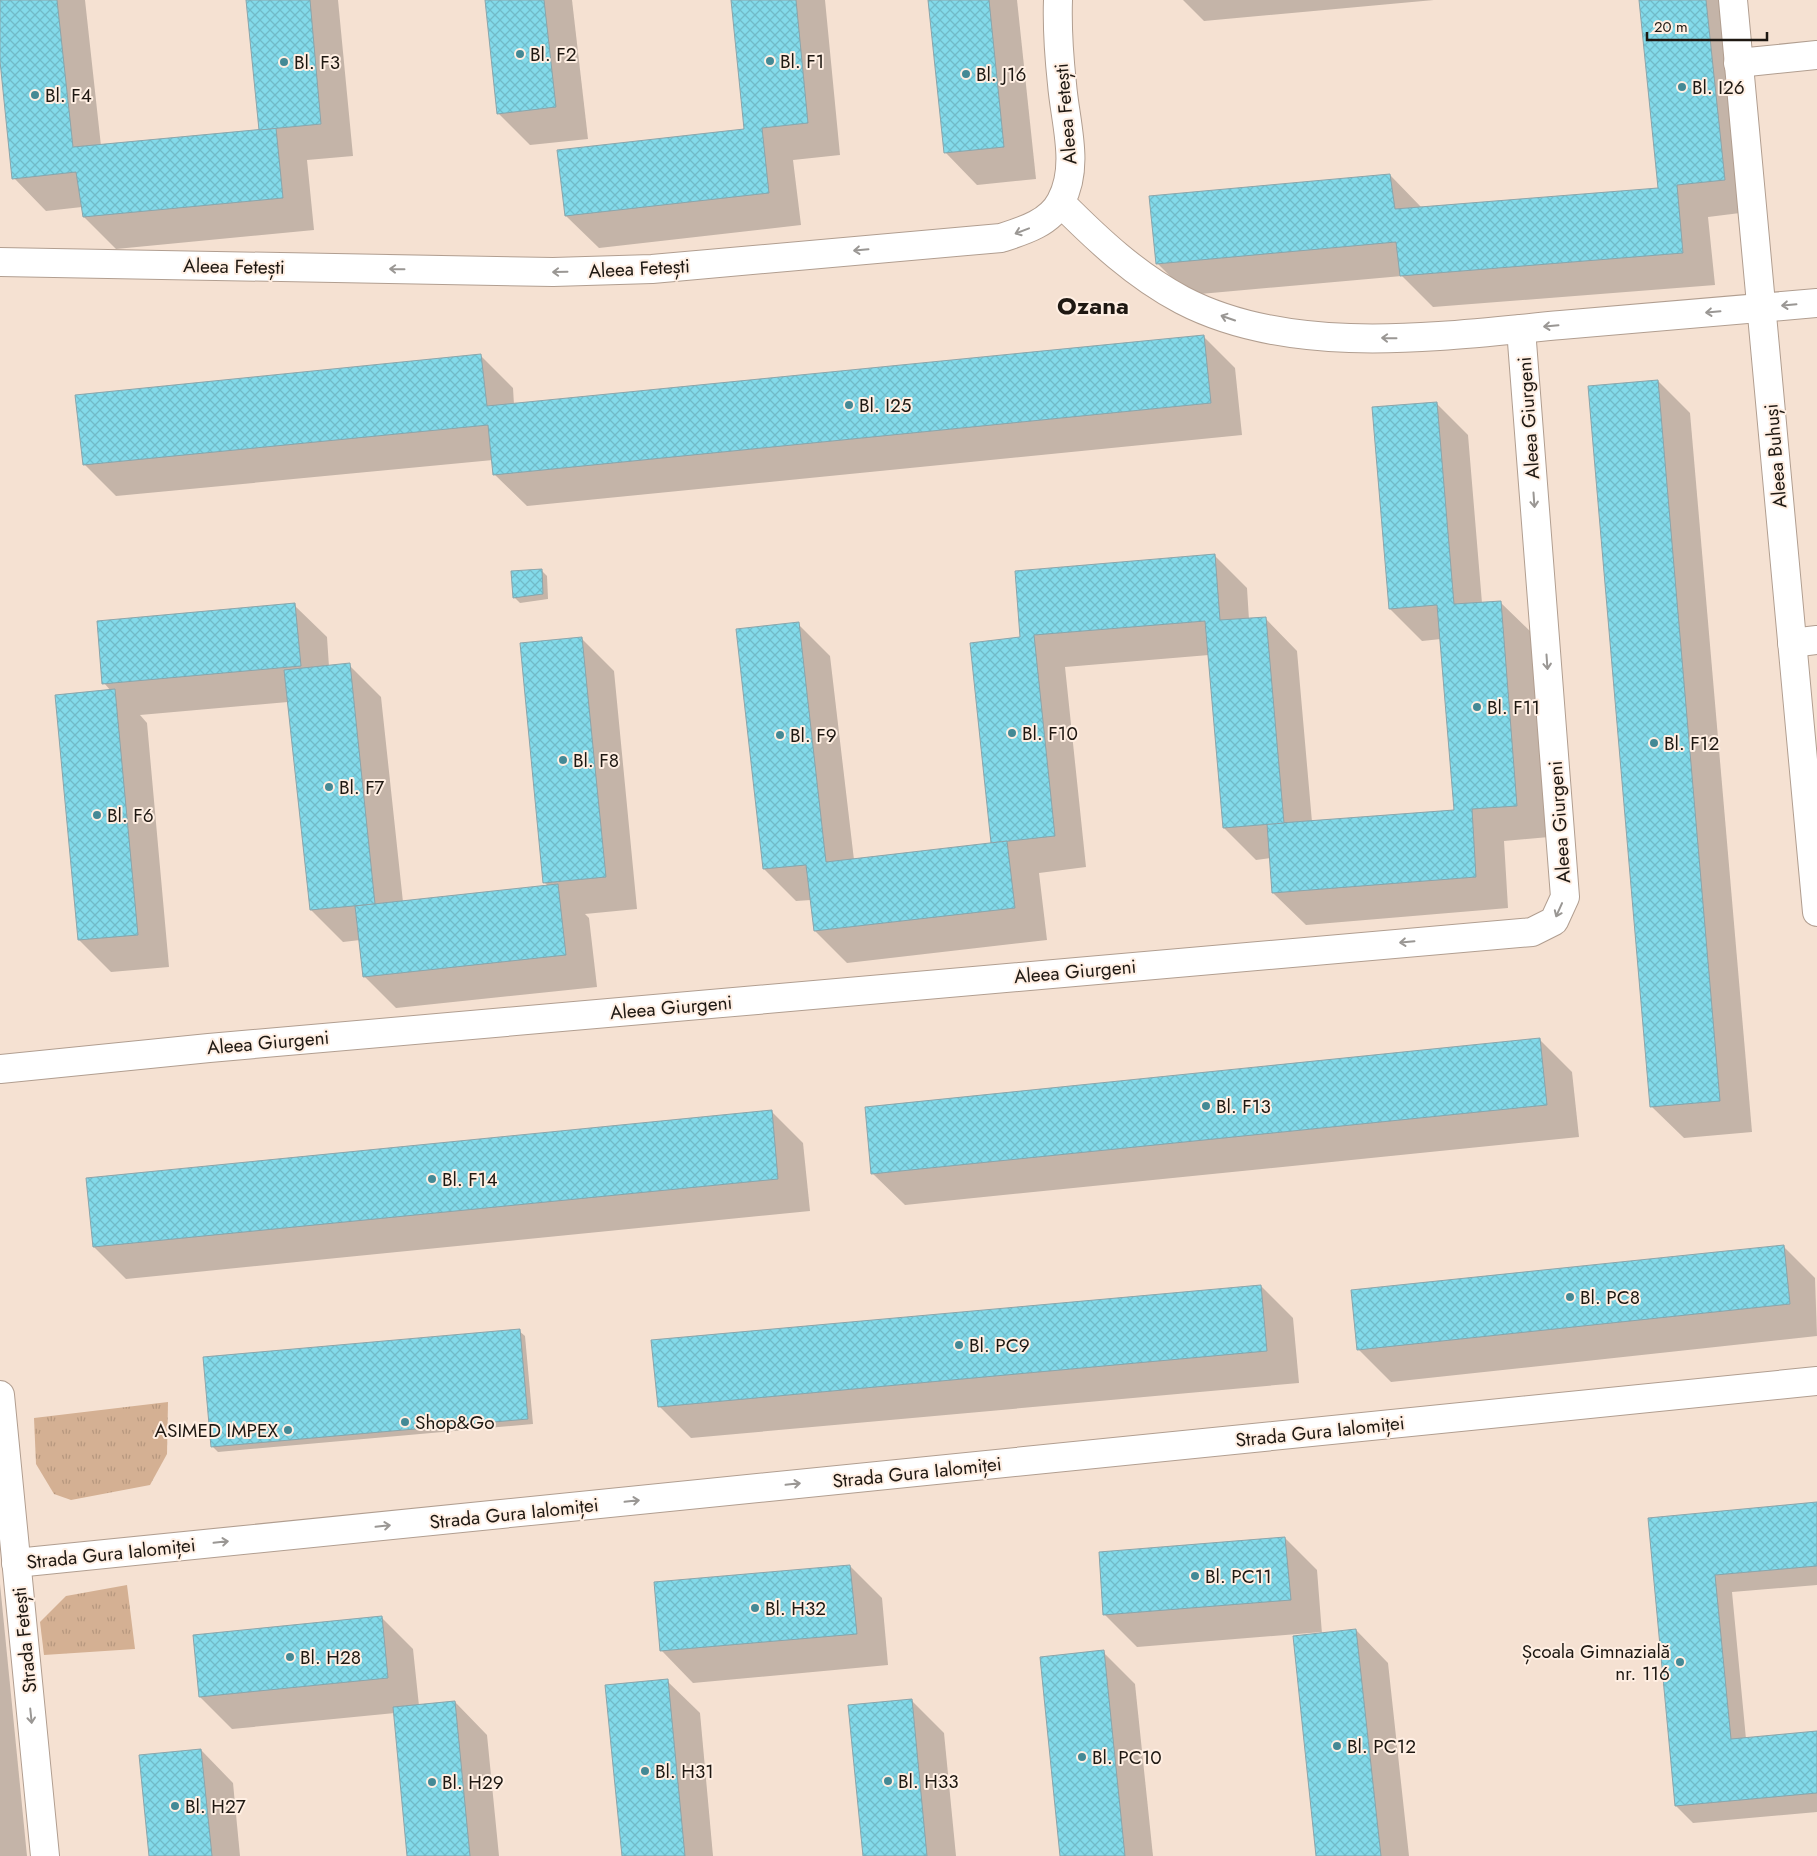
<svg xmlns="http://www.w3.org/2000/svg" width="1817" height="1856" font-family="Jost,sans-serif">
	<defs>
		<pattern id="grass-tufts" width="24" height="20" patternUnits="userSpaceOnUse" patternTransform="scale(1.25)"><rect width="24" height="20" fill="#d4b093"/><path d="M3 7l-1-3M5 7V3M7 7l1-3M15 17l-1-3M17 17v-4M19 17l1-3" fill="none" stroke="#b6977e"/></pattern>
		<pattern id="building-cross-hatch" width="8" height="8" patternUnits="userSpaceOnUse" patternTransform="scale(1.25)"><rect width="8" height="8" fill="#83daea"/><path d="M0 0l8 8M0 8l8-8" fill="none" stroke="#71bac8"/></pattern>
	</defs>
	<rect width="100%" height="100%" fill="#f5e1d2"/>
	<g fill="url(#grass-tufts)">
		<polygon points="168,1402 167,1454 150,1485 71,1500 54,1494 36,1464 34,1418"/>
		<polygon points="127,1585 135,1649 44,1655 40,1622 66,1596"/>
	</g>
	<g fill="#0003">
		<polygon points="0,0 85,0 101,146 260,131 248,0 338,0 353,156 307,160 314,230 116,249 84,217 82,207 46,211 14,178 0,49"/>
		<polygon points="486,0 572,0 588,139 530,145 498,113"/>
		<polygon points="733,0 825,0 840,155 793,160 801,225 599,248 566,216 559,152 745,130"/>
		<polygon points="929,0 1017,0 1036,179 977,185 945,152"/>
		<polygon points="1183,0 1434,0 1204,21"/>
		<polygon points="1640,0 1734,0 1756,211 1708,217 1715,285 1433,307 1402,276 1189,295 1157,263 1390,175 1422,208 1660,189"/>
		<polygon points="1203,336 1235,368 1242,435 527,506 494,474 493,460 116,496 84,464 480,355 513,388 514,405"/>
		<polygon points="1658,381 1690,413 1752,1132 1684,1138 1651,1106"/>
		<polygon points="1436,403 1468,435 1482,603 1500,602 1533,634 1549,837 1504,841 1508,908 1306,925 1273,893 1271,858 1256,860 1224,828 1209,655 1065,667 1086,867 1039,873 1047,940 847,963 815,931 811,900 796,901 764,869 798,624 830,656 854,860 993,844 1021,638 1215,556 1247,588 1249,620 1265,618 1297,651 1312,822 1455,811 1441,639 1422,641 1390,609"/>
		<polygon points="541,570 547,576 548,599 520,603 514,597"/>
		<polygon points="294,605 327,637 329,667 349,665 381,697 403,902 549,887 545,883 582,639 614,671 637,909 585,914 589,918 597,987 396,1008 364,976 360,940 343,942 311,910 288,702 140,715 147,723 169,967 111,972 79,940 111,691 104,683"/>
		<polygon points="1540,1040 1572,1072 1579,1137 905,1205 872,1173"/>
		<polygon points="771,1111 803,1143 810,1211 126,1279 94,1247"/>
		<polygon points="1783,1246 1815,1278 1817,1336 1391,1382 1359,1350"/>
		<polygon points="1261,1286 1293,1318 1299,1383 691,1438 659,1406"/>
		<polygon points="519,1331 525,1336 533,1424 218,1452 212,1446"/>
		<polygon points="1817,1504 1817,1585 1732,1592 1746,1739 1817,1732 1817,1812 1693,1823 1676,1806 1649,1519"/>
		<polygon points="1285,1538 1317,1570 1322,1634 1356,1630 1388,1663 1409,1856 1317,1856 1322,1632 1137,1647 1104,1614"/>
		<polygon points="850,1566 882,1598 888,1665 693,1683 661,1650"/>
		<polygon points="0,1584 27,1856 0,1856"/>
		<polygon points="381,1617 413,1649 419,1706 455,1702 487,1735 499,1856 408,1856 395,1713 232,1729 200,1697"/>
		<polygon points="1103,1652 1135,1684 1153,1856 1061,1856"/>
		<polygon points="667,1681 700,1713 713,1856 623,1856"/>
		<polygon points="912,1701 944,1733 956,1856 864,1856"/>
		<polygon points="201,1750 233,1783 240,1856 151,1856"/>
	</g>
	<g fill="url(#building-cross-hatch)" stroke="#8ba5ab">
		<polygon points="0,0 57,0 73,147 276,128 283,198 83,217 76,172 12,179 0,61"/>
		<polygon points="246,0 310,0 321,124 259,130"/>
		<polygon points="485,0 544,0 556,107 497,114"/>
		<polygon points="731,0 796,0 808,123 762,128 769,193 565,216 557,150 744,129"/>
		<polygon points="928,0 989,0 1004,147 944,153"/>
		<polygon points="1639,0 1706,0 1725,180 1677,185 1683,253 1400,276 1396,242 1156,264 1149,196 1390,174 1395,209 1658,188"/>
		<polygon points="1204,335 1211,403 493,475 488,425 83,465 75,395 481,354 487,406"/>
		<polygon points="1658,380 1720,1101 1650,1107 1588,386"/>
		<polygon points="1437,402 1454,604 1501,601 1517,806 1472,809 1476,877 1272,893 1267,824 1454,810 1437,605 1389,609 1372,407"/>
		<polygon points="1215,554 1220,620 1266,617 1284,823 1223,828 1205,621 1034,635 1055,836 991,843 970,643 1020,637 1015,571"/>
		<polygon points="542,569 543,594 513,598 511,571"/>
		<polygon points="295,603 301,666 102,684 97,621"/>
		<polygon points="799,622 826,862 1007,841 1015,908 814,931 806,865 763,869 736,629"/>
		<polygon points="582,637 606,877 543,883 520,643"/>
		<polygon points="350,663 375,904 310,910 284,670"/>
		<polygon points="115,689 138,935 78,940 55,695"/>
		<polygon points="558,884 566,955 363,977 355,906"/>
		<polygon points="1540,1038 1547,1105 871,1174 865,1107"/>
		<polygon points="772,1110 778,1179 93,1247 86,1178"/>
		<polygon points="1784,1245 1790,1304 1357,1350 1351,1290"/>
		<polygon points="1261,1285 1267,1351 658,1407 651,1340"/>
		<polygon points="520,1329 528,1419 211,1447 203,1357"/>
		<polygon points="1817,1502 1817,1566 1715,1575 1731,1739 1817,1731 1817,1793 1675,1806 1648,1518"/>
		<polygon points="1285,1537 1291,1600 1103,1615 1099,1552"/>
		<polygon points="850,1565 857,1634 660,1651 654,1582"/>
		<polygon points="382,1616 388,1678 199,1697 193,1635"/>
		<polygon points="1356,1629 1381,1856 1316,1856 1293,1636"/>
		<polygon points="1104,1650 1125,1856 1060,1856 1040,1657"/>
		<polygon points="668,1679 685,1856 622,1856 605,1685"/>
		<polygon points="912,1699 927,1856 863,1856 848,1705"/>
		<polygon points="455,1701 470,1856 407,1856 393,1707"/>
		<polygon points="201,1749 212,1856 149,1856 139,1755"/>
	</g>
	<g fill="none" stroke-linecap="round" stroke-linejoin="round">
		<defs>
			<g id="minor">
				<polyline points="1733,0 1817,912"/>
				<polyline points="1738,63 1817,55"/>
				<path d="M 1061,203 C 1098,240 1135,275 1182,300 C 1293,358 1442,336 1561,325 C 1647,318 1732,310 1817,303"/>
				<path d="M 0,262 L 553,272 L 652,269 L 1001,238 C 1023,231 1050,223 1061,201 C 1080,166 1065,122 1062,84 C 1059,56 1057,28 1058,0"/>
				<polyline points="1792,643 1817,640"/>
				<polyline points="0,1069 209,1048 1532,932 1554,921 1565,897 1521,329"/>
				<polyline points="0,1395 45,1856"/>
				<polyline points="16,1563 1817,1381"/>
			</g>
		</defs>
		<use href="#minor" stroke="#b19e90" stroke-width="30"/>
		<use href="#minor" stroke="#fff" stroke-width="28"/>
	</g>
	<defs><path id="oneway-shaft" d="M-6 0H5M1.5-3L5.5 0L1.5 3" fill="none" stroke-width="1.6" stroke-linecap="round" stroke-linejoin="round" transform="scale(1.25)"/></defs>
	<g stroke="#9a9794">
		<use href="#oneway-shaft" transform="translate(1022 231) rotate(159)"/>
		<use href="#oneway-shaft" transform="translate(861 250) rotate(175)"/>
		<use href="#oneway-shaft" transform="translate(397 269) rotate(-179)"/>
		<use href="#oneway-shaft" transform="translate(560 272) rotate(179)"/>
		<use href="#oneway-shaft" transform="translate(1789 305) rotate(175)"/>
		<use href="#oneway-shaft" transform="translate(1713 312) rotate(175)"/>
		<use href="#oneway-shaft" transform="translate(1228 318) rotate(-161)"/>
		<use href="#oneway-shaft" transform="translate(1551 326) rotate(175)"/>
		<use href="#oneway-shaft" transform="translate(1389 338) rotate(-179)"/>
		<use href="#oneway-shaft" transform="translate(1534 500) rotate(86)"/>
		<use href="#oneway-shaft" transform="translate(1547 662) rotate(86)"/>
		<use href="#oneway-shaft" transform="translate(1559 910) rotate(114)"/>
		<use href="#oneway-shaft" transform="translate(1407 942) rotate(175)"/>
		<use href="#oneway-shaft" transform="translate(793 1484) rotate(-6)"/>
		<use href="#oneway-shaft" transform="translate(632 1501) rotate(-6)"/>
		<use href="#oneway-shaft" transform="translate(383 1526) rotate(-6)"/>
		<use href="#oneway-shaft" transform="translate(221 1542) rotate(-6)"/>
		<use href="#oneway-shaft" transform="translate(31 1716) rotate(84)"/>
	</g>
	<g fill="#448995" stroke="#ffefe3" stroke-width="2">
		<circle cx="520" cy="54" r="5"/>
		<circle cx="770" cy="61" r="5"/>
		<circle cx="284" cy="62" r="5"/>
		<circle cx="966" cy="74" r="5"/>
		<circle cx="1682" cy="87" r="5"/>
		<circle cx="35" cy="95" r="5"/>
		<circle cx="849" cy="405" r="5"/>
		<circle cx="1477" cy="707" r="5"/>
		<circle cx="1012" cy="733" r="5"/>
		<circle cx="780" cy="735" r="5"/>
		<circle cx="1654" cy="743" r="5"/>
		<circle cx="563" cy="760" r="5"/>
		<circle cx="329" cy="787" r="5"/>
		<circle cx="97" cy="815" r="5"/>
		<circle cx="1206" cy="1106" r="5"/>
		<circle cx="432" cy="1179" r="5"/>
		<circle cx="1570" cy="1297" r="5"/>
		<circle cx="959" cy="1345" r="5"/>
		<circle cx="405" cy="1422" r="5"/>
		<circle cx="288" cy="1430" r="5"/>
		<circle cx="1195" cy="1576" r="5"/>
		<circle cx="755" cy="1608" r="5"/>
		<circle cx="290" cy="1657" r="5"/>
		<circle cx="1680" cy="1662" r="5"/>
		<circle cx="1337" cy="1746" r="5"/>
		<circle cx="1082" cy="1757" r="5"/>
		<circle cx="645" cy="1771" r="5"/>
		<circle cx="888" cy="1781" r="5"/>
		<circle cx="432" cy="1782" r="5"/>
		<circle cx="175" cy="1806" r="5"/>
	</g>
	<g text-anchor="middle" stroke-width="4" stroke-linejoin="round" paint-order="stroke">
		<g font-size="19" fill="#1e1812" stroke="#ffefe3" text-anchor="start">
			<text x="530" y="61">Bl. F2</text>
			<text x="780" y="68">Bl. F1</text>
			<text x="294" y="69">Bl. F3</text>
			<text x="976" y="81">Bl. J16</text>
			<text x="1692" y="94">Bl. I26</text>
			<text x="45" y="102">Bl. F4</text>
			<text x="859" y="412">Bl. I25</text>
			<text x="1487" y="714">Bl. F11</text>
			<text x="1022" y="740">Bl. F10</text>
			<text x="790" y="742">Bl. F9</text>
			<text x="1664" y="750">Bl. F12</text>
			<text x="573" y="767">Bl. F8</text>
			<text x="339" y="794">Bl. F7</text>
			<text x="107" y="822">Bl. F6</text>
			<text x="1216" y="1113">Bl. F13</text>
			<text x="442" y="1186">Bl. F14</text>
			<text x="1580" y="1304">Bl. PC8</text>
			<text x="969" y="1352">Bl. PC9</text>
			<text x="415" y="1429">Shop&amp;Go</text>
			<text x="278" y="1437" text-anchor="end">ASIMED IMPEX</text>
			<text x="1205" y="1583">Bl. PC11</text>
			<text x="765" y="1615">Bl. H32</text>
			<text x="1670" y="1658" text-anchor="end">Școala Gimnazială<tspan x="1670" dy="22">nr. 116</tspan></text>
			<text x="300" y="1664">Bl. H28</text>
			<text x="1347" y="1753">Bl. PC12</text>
			<text x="1092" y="1764">Bl. PC10</text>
			<text x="655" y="1778">Bl. H31</text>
			<text x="898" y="1788">Bl. H33</text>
			<text x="442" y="1789">Bl. H29</text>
			<text x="185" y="1813">Bl. H27</text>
		</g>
		<g font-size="19" fill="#1e1812" stroke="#ffefe3">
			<text transform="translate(1065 114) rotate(-95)" y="7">Aleea Fetești</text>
			<text transform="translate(234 266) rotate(1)" y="7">Aleea Fetești</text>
			<text transform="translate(639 268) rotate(-3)" y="7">Aleea Fetești</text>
			<text transform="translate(1528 418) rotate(-94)" y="7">Aleea Giurgeni</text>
			<text transform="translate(1775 456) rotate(-95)" y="7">Aleea Buhuși</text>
			<text transform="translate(1559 822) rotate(-94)" y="7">Aleea Giurgeni</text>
			<text transform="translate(1075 971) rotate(-5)" y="7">Aleea Giurgeni</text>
			<text transform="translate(671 1007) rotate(-5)" y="7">Aleea Giurgeni</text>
			<text transform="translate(268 1042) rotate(-5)" y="7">Aleea Giurgeni</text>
			<text transform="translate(1320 1431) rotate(-6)" y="7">Strada Gura Ialomiței</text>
			<text transform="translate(917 1472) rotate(-6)" y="7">Strada Gura Ialomiței</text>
			<text transform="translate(514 1513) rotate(-6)" y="7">Strada Gura Ialomiței</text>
			<text transform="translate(111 1553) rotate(-6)" y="7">Strada Gura Ialomiței</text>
			<text transform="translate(24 1640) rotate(-96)" y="7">Strada Fetești</text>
		</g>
		<g font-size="24" font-weight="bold" fill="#1e1812" stroke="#ffefe3">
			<text x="1093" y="314">Ozana</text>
		</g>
	</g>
	<path d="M1647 32v8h120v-8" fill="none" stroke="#1e1812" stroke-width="2.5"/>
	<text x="1654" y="32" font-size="15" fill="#1e1812" stroke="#ffefe3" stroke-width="4" paint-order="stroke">20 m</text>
</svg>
